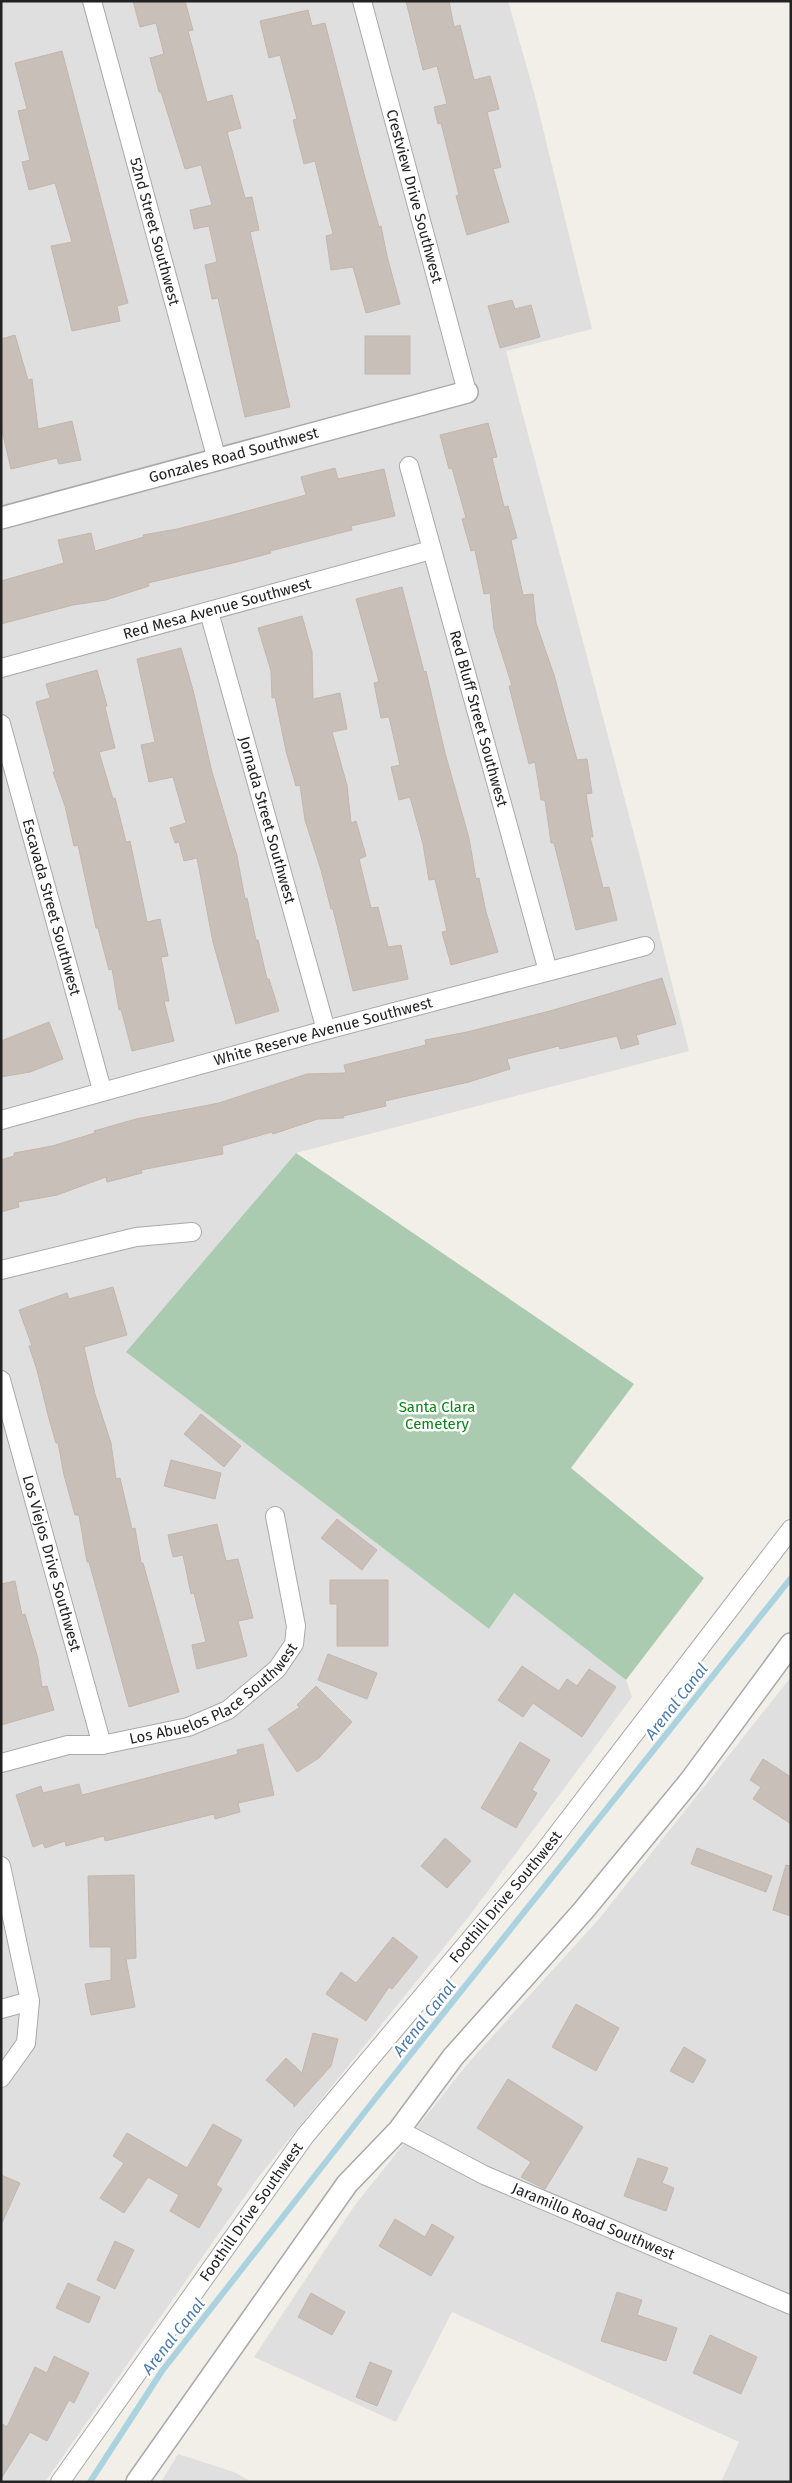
<svg xmlns="http://www.w3.org/2000/svg" width="792" height="2483" font-family="'Fira Sans',sans-serif">
	<rect width="100%" height="100%" fill="#f2efe9"/>
	<g fill="#e0dfdf">
		<polygon points="1,1 508,1 535,96 592,329 506,351 639,853 689,1051 296,1153 127,1352 489,1629 514,1592 626,1680 632,1697 470,1915 257,2179 45,2482 1,2482"/>
		<polygon points="791,1677 791,2482 721,2482 739,2442 452,2312 396,2422 254,2357 355,2205 469,2062 599,1919"/>
		<polygon points="178,2454 234,2472 252,2482 161,2482"/>
	</g>
	<polygon fill="#aacbaf" points="296,1153 634,1384 571,1468 704,1578 626,1680 514,1593 489,1629 126,1352"/>
	<g fill="none" stroke-linecap="round" stroke-linejoin="round">
		<polyline stroke="#aad3df" stroke-width="6" points="90,2482 162,2371 375,2099 791,1578"/>
	</g>
	<g fill="#c7bfb8" stroke="#c4b6ab">
		<polygon points="133,1 185,1 193,30 188,31 207,102 232,95 241,128 227,132 245,198 252,197 259,230 250,232 290,407 245,417 218,298 212,299 205,265 217,262 209,226 194,229 190,210 212,205 201,165 185,169 161,92 159,92 150,58 164,54 156,23 140,27"/>
		<polygon points="406,1 449,1 454,27 460,25 474,80 490,76 499,109 487,112 501,167 493,169 509,222 467,235 456,196 459,195 441,123 438,124 434,107 447,104 437,66 423,70"/>
		<polygon points="308,10 312,26 325,23 364,174 379,227 381,226 387,256 400,304 366,313 353,267 331,270 326,236 333,234 315,161 304,164 293,120 297,119 280,55 269,58 260,21"/>
		<polygon points="62,51 128,303 117,306 120,321 72,331 51,246 72,242 55,183 29,190 22,162 30,160 18,111 27,109 15,63"/>
		<polygon points="512,300 515,309 531,305 540,337 500,348 488,306"/>
		<polygon points="15,335 28,380 32,379 38,429 72,421 81,460 59,464 57,458 11,469 1,426 1,339"/>
		<rect x="365" y="336" width="45" height="38"/>
		<polygon points="488,423 497,457 492,458 504,507 508,506 517,538 511,540 523,595 533,594 536,623 554,675 577,760 587,759 592,793 586,794 593,837 590,837 603,888 609,887 617,920 576,930 554,843 551,843 545,800 541,800 535,762 529,764 509,686 512,686 494,629 490,593 484,594 475,550 471,551 462,519 466,518 452,468 449,469 440,435"/>
		<polygon points="335,468 338,479 384,469 395,516 351,526 352,530 270,551 271,553 237,562 148,583 149,586 106,600 73,605 1,624 1,581 64,563 58,540 91,533 95,551 144,537 143,535 177,529 225,517 306,495 301,477"/>
		<polygon points="402,587 424,672 426,671 445,753 469,838 476,879 479,878 486,912 498,952 451,965 442,932 447,931 435,879 429,880 423,844 410,797 399,800 391,767 400,765 389,717 381,718 374,683 379,682 356,599"/>
		<polygon points="302,616 312,652 313,699 340,693 347,729 332,732 347,785 351,823 356,821 366,856 359,859 371,908 378,907 388,947 401,945 408,979 353,991 333,909 331,909 321,870 305,820 300,785 296,786 286,751 275,697 272,698 271,671 258,628"/>
		<polygon points="181,648 193,690 212,772 237,856 245,899 247,898 256,940 258,940 267,979 269,979 279,1011 236,1024 213,942 197,858 184,861 179,842 175,843 170,828 186,823 173,777 149,782 141,745 155,742 137,659"/>
		<polygon points="97,670 107,706 105,707 115,748 99,752 113,799 115,798 126,842 130,841 147,922 160,919 168,956 161,957 169,1001 164,1001 174,1041 132,1051 121,1009 119,1010 112,969 109,970 98,928 96,928 78,845 74,846 65,806 53,772 55,772 36,702 50,698 46,684"/>
		<polygon points="662,978 676,1024 636,1035 639,1044 621,1049 617,1036 560,1049 559,1046 507,1059 510,1069 469,1082 385,1101 386,1106 343,1116 344,1118 318,1119 273,1134 272,1132 222,1146 223,1154 141,1170 142,1173 107,1182 106,1177 57,1195 18,1202 19,1207 1,1212 1,1160 14,1156 14,1153 52,1146 95,1133 94,1131 136,1119 219,1103 307,1074 346,1073 344,1065 426,1045 425,1040 467,1032 550,1011"/>
		<polygon points="49,1022 63,1059 30,1072 1,1077 1,1041"/>
		<polygon points="113,1287 127,1335 84,1347 95,1394 111,1443 116,1479 120,1478 132,1529 135,1528 141,1563 143,1563 179,1692 129,1707 89,1562 87,1562 79,1515 75,1515 64,1475 58,1443 56,1443 49,1419 37,1370 29,1346 32,1346 19,1310 67,1293 69,1299"/>
		<polygon points="201,1414 241,1446 224,1467 184,1434"/>
		<polygon points="171,1460 221,1473 215,1499 164,1486"/>
		<polygon points="337,1519 377,1550 362,1570 321,1538"/>
		<polygon points="217,1524 226,1561 238,1559 253,1618 238,1621 247,1656 197,1669 192,1645 206,1642 194,1593 191,1594 183,1555 173,1557 168,1535"/>
		<polygon points="330,1580 388,1580 388,1646 337,1646 337,1604 330,1604"/>
		<polygon points="15,1581 22,1615 25,1614 38,1659 42,1687 47,1686 54,1710 1,1725 1,1584"/>
		<polygon points="328,1654 377,1673 367,1699 318,1680"/>
		<polygon points="522,1666 559,1691 567,1679 577,1686 589,1669 616,1687 582,1737 533,1703 523,1717 498,1700"/>
		<polygon points="316,1686 352,1722 319,1758 297,1772 268,1729 300,1707 297,1705"/>
		<polygon points="520,1742 550,1760 532,1790 537,1793 516,1828 481,1808"/>
		<polygon points="263,1744 274,1795 238,1803 240,1812 215,1819 214,1814 105,1841 104,1836 66,1846 65,1841 45,1848 43,1843 33,1847 16,1795 41,1786 43,1793 79,1784 82,1795 238,1754 237,1750"/>
		<polygon points="763,1759 791,1777 791,1824 753,1799 761,1787 750,1780"/>
		<polygon points="445,1838 471,1861 447,1888 421,1866"/>
		<polygon points="697,1848 772,1876 766,1892 691,1864"/>
		<polygon points="786,1865 791,1866 791,1916 773,1910"/>
		<polygon points="134,1875 136,1958 126,1959 135,2007 91,2015 85,1984 111,1980 111,1947 90,1947 88,1876"/>
		<polygon points="393,1937 418,1957 392,1989 389,1987 366,2021 326,1994 341,1972 356,1983"/>
		<polygon points="576,2004 619,2028 596,2071 552,2047"/>
		<polygon points="313,2033 338,2039 331,2066 294,2107 294,2105 266,2080 286,2058 302,2073"/>
		<polygon points="684,2047 706,2060 693,2083 670,2071"/>
		<polygon points="508,2079 583,2127 545,2189 521,2177 531,2162 477,2128"/>
		<polygon points="213,2124 242,2140 216,2185 222,2189 199,2228 170,2211 179,2195 148,2177 124,2213 100,2198 124,2163 113,2156 127,2133 187,2168"/>
		<polygon points="638,2158 668,2168 662,2183 674,2188 666,2211 624,2196"/>
		<polygon points="1,2175 20,2183 1,2225"/>
		<polygon points="395,2219 425,2237 432,2224 454,2237 431,2276 379,2246"/>
		<polygon points="115,2241 134,2250 115,2289 97,2280"/>
		<polygon points="68,2283 100,2297 89,2323 56,2308"/>
		<polygon points="617,2292 642,2300 637,2315 677,2328 666,2361 601,2341"/>
		<polygon points="311,2293 345,2312 332,2335 298,2317"/>
		<polygon points="710,2335 757,2357 741,2394 693,2373"/>
		<polygon points="54,2356 89,2373 74,2403 69,2400 47,2441 30,2432 1,2479 1,2423 7,2427 35,2367 47,2373"/>
		<polygon points="370,2362 392,2371 377,2406 356,2397"/>
	</g>
	<g fill="none" stroke-linecap="round" stroke-linejoin="round">
		<defs>
			<g id="minor">
				<path id="s1" d="M 92,1 L 217,460"/>
				<path id="s2" d="M 362,1 L 467,392"/>
				<path id="s3" d="M 409,466 L 548,971"/>
				<path id="s4" d="M 209,612 L 326,1030"/>
				<path id="s5" d="M 1,668 L 431,550"/>
				<path id="s6" d="M 1,724 L 102,1090"/>
				<path id="s7" d="M 1,1120 L 326,1030 L 645,946"/>
				<polyline points="1,1270 136,1237 192,1232"/>
				<path id="s8" d="M 1,1380 L 102,1745"/>
				<path id="s9" d="M 1,1763 L 68,1745 L 102,1745 L 188,1727 L 228,1710 L 277,1669 L 294,1644 L 296,1626 L 275,1516"/>
				<polyline points="1,1866 30,2001 26,2043 1,2078"/>
				<polyline points="1,2009 30,2001"/>
				<path id="s10" d="M 399,2130 L 484,2175 L 791,2305"/>
				<path id="s11" d="M 60,2482 L 305,2136 L 542,1854 L 791,1529"/>
			</g>
			<g id="tertiary">
				<path id="s12" d="M 1,518 L 467,392"/>
				<polyline points="137,2482 347,2184 399,2130 453,2057 583,1911 690,1781 791,1644"/>
			</g>
		</defs>
		<use href="#minor" stroke="#a9a9a9" stroke-width="20"/>
		<use href="#tertiary" stroke="#a9a9a9" stroke-width="24"/>
		<use href="#minor" stroke="#fff" stroke-width="18"/>
		<use href="#tertiary" stroke="#fff" stroke-width="21"/>
	</g>
	<g text-anchor="middle" stroke-width="5" stroke-linejoin="round" paint-order="stroke">
		<g font-size="15" fill="#222" stroke="#fff">
			<text dy="5" stroke="none"><textPath href="#s2" startOffset="202">Crestview Drive Southwest</textPath></text>
			<text dy="5" stroke="none"><textPath href="#s1" startOffset="239">52nd Street Southwest</textPath></text>
			<text dy="5" stroke="none"><textPath href="#s12" startOffset="241">Gonzales Road Southwest</textPath></text>
			<text dy="5" stroke="none"><textPath href="#s5" startOffset="224">Red Mesa Avenue Southwest</textPath></text>
			<text dy="5" stroke="none"><textPath href="#s3" startOffset="262">Red Bluff Street Southwest</textPath></text>
			<text dy="5" stroke="none"><textPath href="#s4" startOffset="216">Jornada Street Southwest</textPath></text>
			<text dy="5" stroke="none"><textPath href="#s6" startOffset="190">Escavada Street Southwest</textPath></text>
			<text dy="5" stroke="none"><textPath href="#s7" startOffset="334">White Reserve Avenue Southwest</textPath></text>
			<text dy="5" stroke="none"><textPath href="#s8" startOffset="190">Los Viejos Drive Southwest</textPath></text>
			<text dy="5" stroke="none"><textPath href="#s9" startOffset="230">Los Abuelos Place Southwest</textPath></text>
			<text dy="5" stroke="none"><textPath href="#s11" startOffset="736">Foothill Drive Southwest</textPath></text>
			<text dy="5" stroke="none"><textPath href="#s11" startOffset="331">Foothill Drive Southwest</textPath></text>
			<text dy="5" stroke="none"><textPath href="#s10" startOffset="215">Jaramillo Road Southwest</textPath></text>
		</g>
		<g font-size="15" fill="#0c8416" stroke="#fff">
			<text x="437" y="1412">Santa Clara<tspan x="437" dy="17">Cemetery</tspan></text>
		</g>
		<g font-size="16" font-style="italic" fill="#4a7aab" stroke="#fff">
			<text transform="translate(676 1701) rotate(-52)" y="6">Arenal Canal</text>
			<text transform="translate(424 2018) rotate(-52)" y="6">Arenal Canal</text>
			<text transform="translate(173 2336) rotate(-52)" y="6">Arenal Canal</text>
		</g>
	</g>
	<rect width="792" height="2483" fill="none" stroke="#222222" stroke-width="5"/>
</svg>
